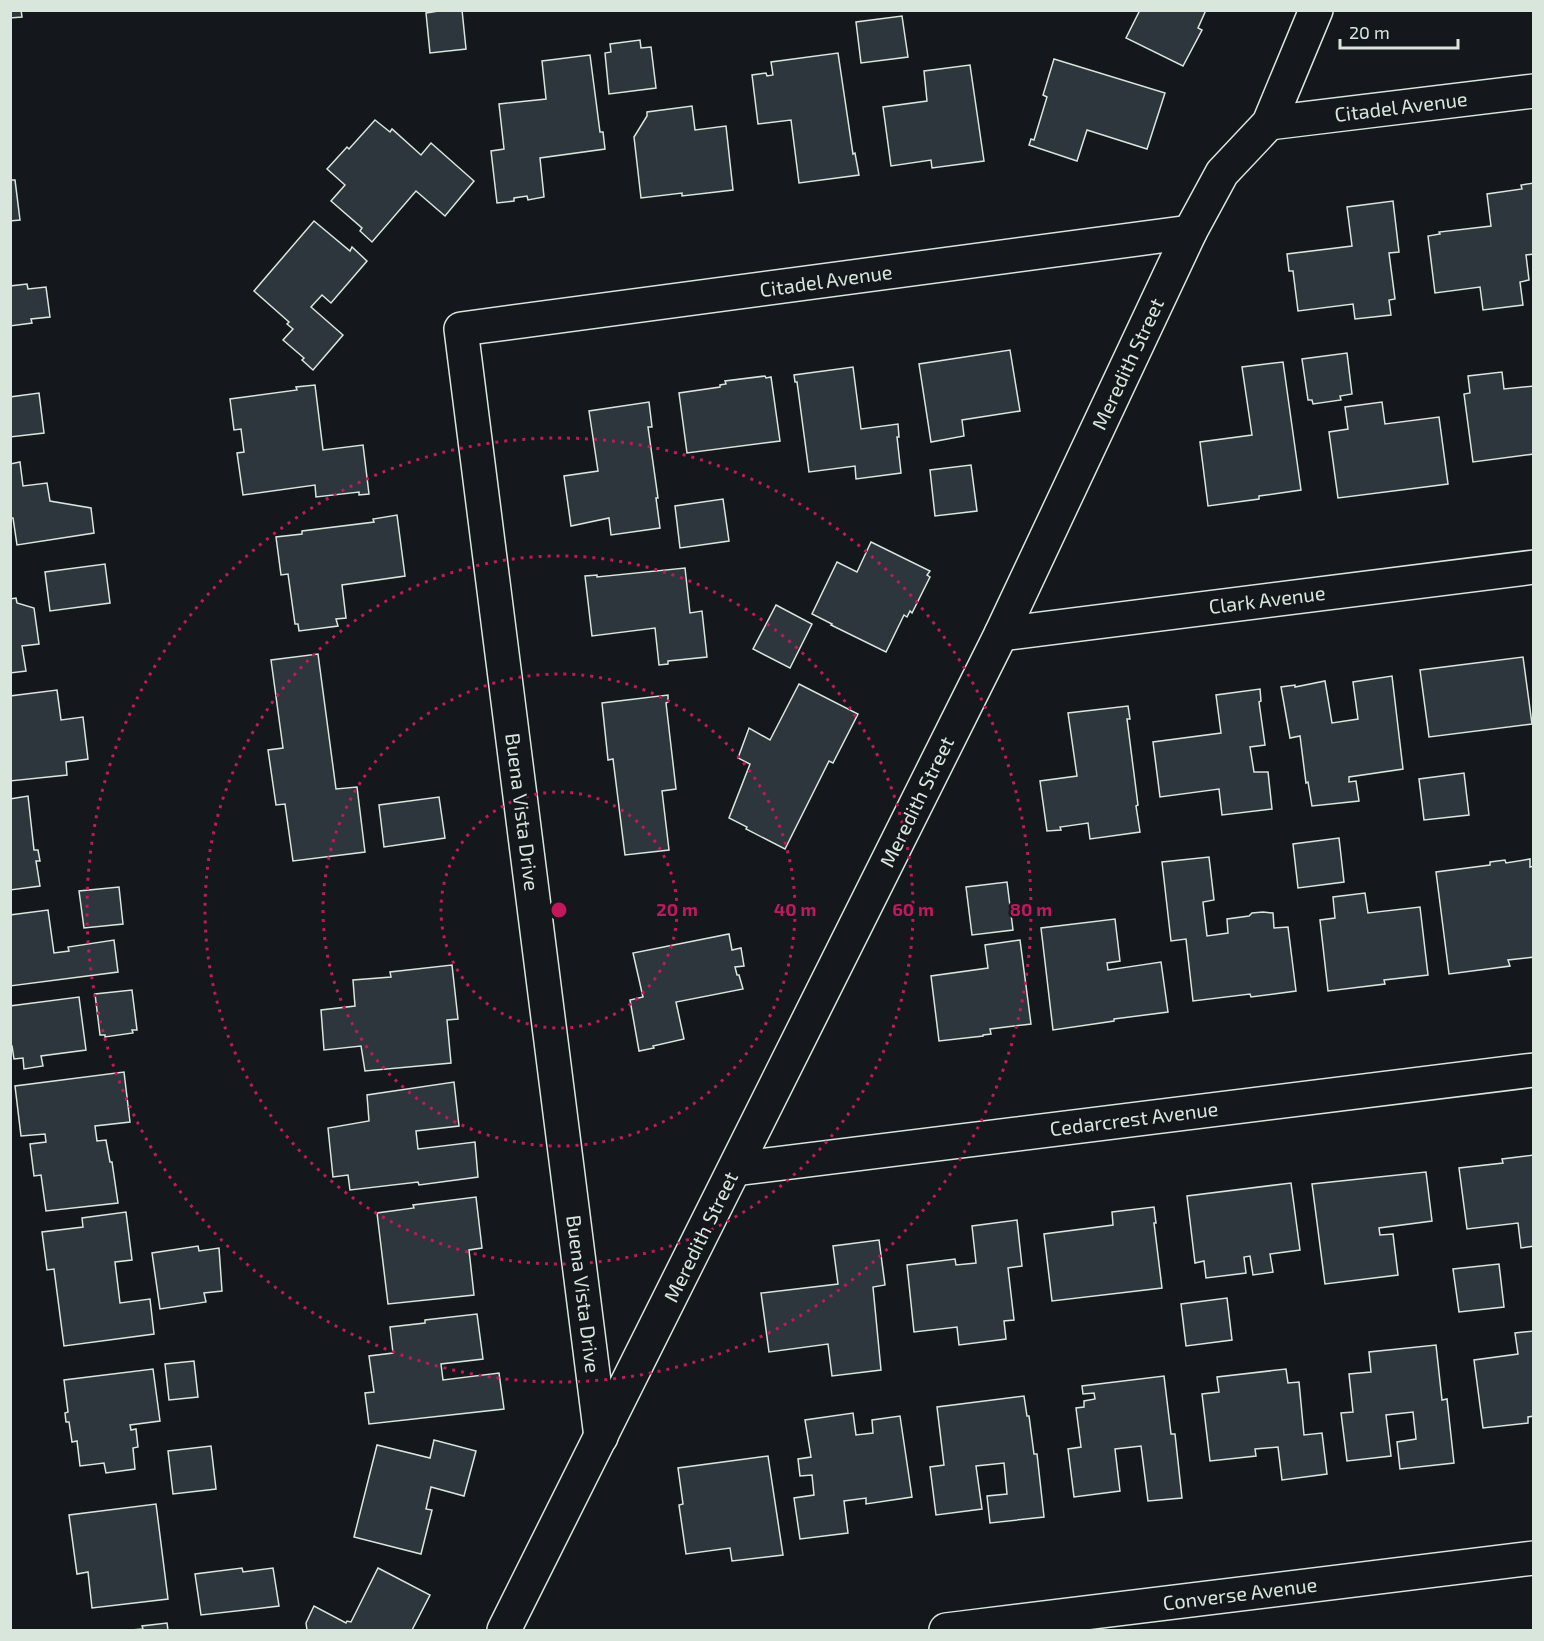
<svg xmlns="http://www.w3.org/2000/svg" width="1544" height="1641" font-family="'Exo 2',sans-serif">
	<rect width="100%" height="100%" fill="#14181c"/>
	<g fill="#2c363c" stroke="#d8e6dc" stroke-width="1.5">
		<polygon points="10,10 21,10 22,17 10,18"/>
		<polygon points="445,10 462,10 466,49 430,53 426,13"/>
		<polygon points="1140,10 1206,10 1198,28 1202,30 1183,66 1126,38"/>
		<polygon points="902,16 908,57 861,63 856,22"/>
		<polygon points="640,40 641,48 651,47 656,88 609,94 605,53 611,52 610,44"/>
		<polygon points="838,53 853,154 855,153 859,175 799,183 791,120 758,124 752,75 766,73 767,76 773,75 771,62"/>
		<polygon points="590,55 600,132 603,132 605,149 540,158 544,197 528,200 527,196 514,198 514,201 497,203 491,151 504,149 499,104 546,99 542,61"/>
		<polygon points="1054,59 1165,93 1147,149 1087,130 1077,161 1029,145 1031,139 1034,140 1047,97 1043,95"/>
		<polygon points="970,65 984,161 932,168 931,160 891,166 883,107 927,101 924,71"/>
		<polygon points="692,106 695,130 726,126 733,190 682,196 682,193 641,198 634,137 647,116 647,112"/>
		<polygon points="375,120 390,132 392,129 421,155 431,143 474,181 445,216 416,191 372,242 360,231 362,228 331,201 345,185 327,169 347,147 349,149"/>
		<polygon points="10,180 15,180 20,220 10,221"/>
		<polygon points="1534,183 1534,254 1526,255 1529,280 1520,282 1523,305 1483,310 1480,287 1435,293 1428,236 1440,234 1439,232 1491,226 1487,194 1522,189 1521,185"/>
		<polygon points="1393,201 1399,252 1389,253 1395,299 1389,300 1391,315 1355,319 1353,304 1298,311 1293,271 1289,271 1287,254 1352,246 1347,207"/>
		<polygon points="314,221 350,251 352,247 367,261 331,303 322,295 311,307 343,335 313,370 302,360 304,358 283,340 293,329 287,324 289,322 254,291"/>
		<polygon points="27,284 28,289 46,287 50,317 31,319 32,323 10,326 10,286"/>
		<polygon points="1010,350 1020,411 962,420 964,436 931,442 919,364"/>
		<polygon points="1347,353 1352,394 1340,396 1341,400 1313,404 1312,400 1308,400 1302,359"/>
		<polygon points="1283,362 1301,490 1259,496 1259,499 1208,506 1200,442 1252,435 1242,367"/>
		<polygon points="853,367 861,429 898,424 899,437 897,437 901,473 856,479 855,466 809,472 797,382 795,382 794,375"/>
		<polygon points="1502,372 1504,389 1534,386 1534,454 1473,462 1464,394 1470,393 1468,376"/>
		<polygon points="765,376 766,378 771,377 780,441 687,453 679,393 720,387 720,385 726,384 725,381"/>
		<polygon points="315,385 323,450 363,445 369,494 359,495 359,492 316,497 315,485 243,495 237,453 244,452 241,429 234,430 230,399 297,390 296,387"/>
		<polygon points="39,393 44,433 10,437 10,397"/>
		<polygon points="649,402 652,427 648,427 658,498 656,498 660,528 611,535 609,518 571,526 564,476 598,471 589,411"/>
		<polygon points="1382,402 1385,424 1439,417 1448,484 1338,498 1329,432 1348,429 1345,407"/>
		<polygon points="20,462 23,486 47,483 50,501 91,508 94,533 17,545 13,518 10,518 10,464"/>
		<polygon points="971,465 977,511 935,516 930,470"/>
		<polygon points="723,499 729,541 680,548 675,506"/>
		<polygon points="397,515 405,576 342,585 346,618 336,619 338,626 299,631 298,624 295,624 288,574 281,575 276,537 302,534 302,531 374,522 373,519"/>
		<polygon points="871,542 930,571 927,575 930,577 912,613 910,611 907,617 904,615 886,652 831,625 832,624 812,614 837,562 857,572"/>
		<polygon points="105,564 110,603 50,611 45,572"/>
		<polygon points="685,568 690,613 702,611 707,657 668,661 668,664 659,665 655,628 592,636 585,576 597,575 597,577"/>
		<polygon points="16,598 17,603 34,608 39,644 22,646 26,671 10,673 10,599"/>
		<polygon points="776,605 812,624 790,668 753,649"/>
		<polygon points="318,654 336,789 357,787 365,852 293,861 285,804 276,805 268,750 283,748 271,660"/>
		<polygon points="1523,657 1532,724 1429,737 1420,670"/>
		<polygon points="1392,676 1403,769 1349,777 1349,782 1356,781 1359,801 1312,806 1308,782 1306,783 1300,736 1290,738 1281,687 1295,685 1295,687 1325,681 1332,723 1358,719 1353,682"/>
		<polygon points="799,684 858,714 833,763 829,761 785,849 746,829 747,827 729,818 750,764 738,758 749,728 770,740"/>
		<polygon points="1260,689 1261,701 1259,702 1265,745 1250,747 1254,772 1268,772 1272,809 1222,815 1219,789 1160,797 1153,742 1221,733 1216,695"/>
		<polygon points="57,690 61,720 83,717 88,759 66,762 67,775 10,781 10,696"/>
		<polygon points="668,695 668,702 666,703 676,789 662,791 669,850 625,855 613,759 608,760 602,703"/>
		<polygon points="1128,706 1130,719 1127,719 1138,805 1136,806 1140,832 1090,839 1088,823 1060,827 1061,830 1047,831 1040,781 1077,776 1068,713"/>
		<polygon points="1464,773 1469,815 1424,820 1419,779"/>
		<polygon points="28,796 34,850 38,850 40,861 36,861 40,886 10,890 10,799"/>
		<polygon points="439,797 445,838 384,847 379,805"/>
		<polygon points="1339,838 1344,882 1298,888 1293,844"/>
		<polygon points="1209,857 1214,900 1203,902 1207,936 1228,933 1227,919 1249,916 1252,913 1263,912 1273,913 1274,928 1288,927 1296,991 1251,997 1250,994 1193,1001 1186,939 1171,941 1162,862"/>
		<polygon points="1530,859 1530,867 1534,866 1534,957 1508,960 1510,966 1449,974 1436,872 1490,865 1490,862 1505,860 1506,863"/>
		<polygon points="1007,882 1013,930 972,935 966,887"/>
		<polygon points="119,887 123,924 84,928 79,891"/>
		<polygon points="1365,893 1368,913 1420,907 1428,975 1384,980 1385,984 1328,991 1320,920 1335,918 1333,897"/>
		<polygon points="48,910 54,953 69,951 68,947 114,940 118,972 10,986 10,915"/>
		<polygon points="1115,919 1120,961 1107,963 1108,970 1161,962 1168,1012 1114,1019 1114,1021 1053,1030 1041,928"/>
		<polygon points="729,934 732,950 741,948 744,966 735,967 737,975 739,975 743,989 676,1002 684,1039 653,1046 654,1048 639,1051 630,1000 643,997 633,953"/>
		<polygon points="1020,940 1031,1024 990,1029 991,1034 983,1035 983,1036 939,1041 931,976 988,968 985,945"/>
		<polygon points="452,965 458,1019 447,1020 451,1063 365,1071 361,1046 324,1050 321,1010 355,1006 353,980 391,977 390,972"/>
		<polygon points="132,990 137,1030 132,1030 133,1033 105,1037 105,1035 100,1035 95,994"/>
		<polygon points="79,997 86,1050 41,1056 43,1066 24,1069 23,1058 14,1059 12,1046 10,1046 10,1006"/>
		<polygon points="124,1072 130,1122 95,1126 97,1141 106,1140 110,1162 112,1162 118,1203 46,1211 41,1175 34,1176 30,1144 46,1142 45,1134 21,1136 15,1086"/>
		<polygon points="454,1082 459,1126 416,1131 418,1149 475,1142 478,1177 419,1185 418,1182 350,1190 348,1175 333,1177 328,1128 369,1121 367,1095"/>
		<polygon points="1534,1155 1534,1246 1521,1248 1518,1223 1467,1229 1459,1168 1503,1163 1502,1159"/>
		<polygon points="1426,1172 1432,1221 1379,1228 1380,1235 1393,1234 1398,1275 1325,1284 1312,1184"/>
		<polygon points="1291,1183 1300,1250 1270,1254 1273,1272 1253,1275 1250,1256 1244,1257 1246,1273 1206,1278 1204,1261 1195,1263 1187,1196"/>
		<polygon points="476,1197 482,1248 469,1250 474,1295 388,1304 377,1213 414,1208 413,1205"/>
		<polygon points="1154,1207 1156,1223 1154,1223 1162,1288 1052,1301 1044,1234 1113,1225 1112,1212"/>
		<polygon points="126,1212 132,1260 115,1262 120,1303 150,1299 154,1334 64,1346 54,1269 47,1270 42,1232 83,1227 82,1218"/>
		<polygon points="1017,1220 1022,1266 1008,1268 1014,1320 1004,1321 1006,1339 959,1345 957,1327 914,1332 907,1265 955,1259 956,1265 976,1263 972,1226"/>
		<polygon points="879,1240 885,1285 873,1287 881,1370 832,1376 828,1344 769,1352 761,1293 838,1284 833,1246"/>
		<polygon points="198,1246 199,1251 219,1248 222,1291 204,1293 206,1302 160,1309 152,1253"/>
		<polygon points="1499,1264 1504,1307 1459,1312 1453,1269"/>
		<polygon points="1227,1298 1232,1340 1186,1346 1181,1304"/>
		<polygon points="477,1314 483,1359 441,1364 443,1380 499,1373 504,1409 369,1424 365,1393 374,1392 369,1356 393,1353 390,1327 425,1323 425,1320"/>
		<polygon points="1534,1331 1534,1416 1528,1417 1528,1423 1483,1428 1474,1360 1518,1354 1515,1333"/>
		<polygon points="1436,1345 1442,1400 1447,1399 1454,1463 1400,1469 1397,1442 1416,1439 1413,1412 1386,1415 1391,1456 1347,1461 1341,1413 1353,1412 1349,1374 1371,1372 1369,1352"/>
		<polygon points="194,1361 198,1397 169,1400 165,1364"/>
		<polygon points="153,1369 160,1421 130,1425 131,1430 136,1429 138,1447 133,1448 135,1469 106,1473 104,1463 80,1466 77,1441 72,1442 69,1422 66,1422 65,1413 68,1412 64,1380"/>
		<polygon points="1286,1369 1288,1383 1299,1382 1304,1435 1322,1433 1327,1474 1282,1480 1278,1447 1255,1449 1256,1456 1210,1461 1202,1394 1219,1392 1217,1377"/>
		<polygon points="1164,1376 1171,1434 1175,1434 1182,1498 1148,1501 1141,1446 1115,1449 1120,1491 1074,1497 1068,1449 1081,1447 1076,1408 1084,1407 1084,1401 1095,1399 1094,1393 1083,1394 1082,1386"/>
		<polygon points="1024,1396 1027,1416 1029,1416 1034,1454 1037,1454 1044,1517 990,1523 987,1496 1007,1494 1004,1463 976,1466 982,1509 936,1515 930,1467 944,1465 937,1407"/>
		<polygon points="853,1413 856,1435 873,1433 872,1420 900,1416 912,1497 866,1504 866,1498 844,1501 848,1533 800,1539 794,1498 814,1495 812,1475 800,1476 798,1459 811,1457 805,1420"/>
		<polygon points="434,1440 476,1451 464,1496 431,1487 426,1509 432,1510 421,1554 354,1537 377,1445 430,1458"/>
		<polygon points="211,1446 216,1489 173,1494 168,1451"/>
		<polygon points="768,1456 783,1555 732,1561 730,1548 686,1554 679,1505 683,1504 678,1468"/>
		<polygon points="156,1504 168,1599 92,1608 88,1572 77,1574 69,1515"/>
		<polygon points="242,1568 243,1572 273,1568 279,1606 201,1615 195,1574"/>
		<polygon points="378,1568 430,1595 412,1630 307,1630 306,1623 314,1606 346,1623 347,1621 351,1622"/>
		<polygon points="167,1623 168,1630 131,1630 143,1629 142,1626"/>
	</g>
	<g fill="none" stroke-linecap="round" stroke-linejoin="round">
		<defs>
			<g id="street">
				<polyline points="1269,123 1534,91"/>
				<polyline points="1001,634 1534,567"/>
				<polyline points="735,1169 1534,1070"/>
				<polyline points="601,1437 461,329 1190,232"/>
				<polyline points="504,1630 1001,634 1190,232 1222,173 1269,123 1316,10"/>
				<polyline points="946,1630 1534,1558"/>
			</g>
		</defs>
		<use href="#street" stroke="#d8e6dc" stroke-width="36"/>
		<use href="#street" stroke="#14181c" stroke-width="33"/>
	</g>
	<g fill="none" stroke="#c2185b" stroke-width="3" stroke-dasharray="3 6">
		<circle cx="559" cy="910" r="118"/>
		<circle cx="559" cy="910" r="236"/>
		<circle cx="559" cy="910" r="354"/>
		<circle cx="559" cy="910" r="472"/>
	</g>
	<g text-anchor="middle" stroke-width="4.5" stroke-linejoin="round" paint-order="stroke">
		<g font-size="20" fill="#d8e6dc" stroke="#14181c">
			<text transform="translate(1401 107) rotate(-7)" y="7">Citadel Avenue</text>
			<text transform="translate(826 281) rotate(-8)" y="7">Citadel Avenue</text>
			<text transform="translate(1128 364) rotate(-65)" y="7">Meredith Street</text>
			<text transform="translate(1267 600) rotate(-7)" y="7">Clark Avenue</text>
			<text transform="translate(917 802) rotate(-64)" y="7">Meredith Street</text>
			<text transform="translate(522 812) rotate(83)" y="7">Buena Vista Drive</text>
			<text transform="translate(1134 1119) rotate(-7)" y="7">Cedarcrest Avenue</text>
			<text transform="translate(701 1237) rotate(-64)" y="7">Meredith Street</text>
			<text transform="translate(583 1294) rotate(83)" y="7">Buena Vista Drive</text>
			<text transform="translate(1240 1594) rotate(-7)" y="7">Converse Avenue</text>
		</g>
	</g>
	<circle cx="559" cy="910" r="9" fill="#c2185b" stroke="#14181c" stroke-width="3"/>
	<g font-size="18" text-anchor="middle" font-weight="bold" fill="#c2185b" stroke="#14181c" stroke-width="4.5" stroke-linejoin="round" paint-order="stroke">
		<text x="677" y="916">20 m</text>
		<text x="795" y="916">40 m</text>
		<text x="913" y="916">60 m</text>
		<text x="1031" y="916">80 m</text>
	</g>
	<rect width="1544" height="1641" fill="none" stroke="#d8e6dc" stroke-width="24"/>
	<path d="M1340 39v9h118v-9" fill="none" stroke="#d8e6dc" stroke-width="3"/>
	<text x="1349" y="39" font-size="18" fill="#d8e6dc" stroke="#14181c" stroke-width="4.5" paint-order="stroke">20 m</text>
</svg>
